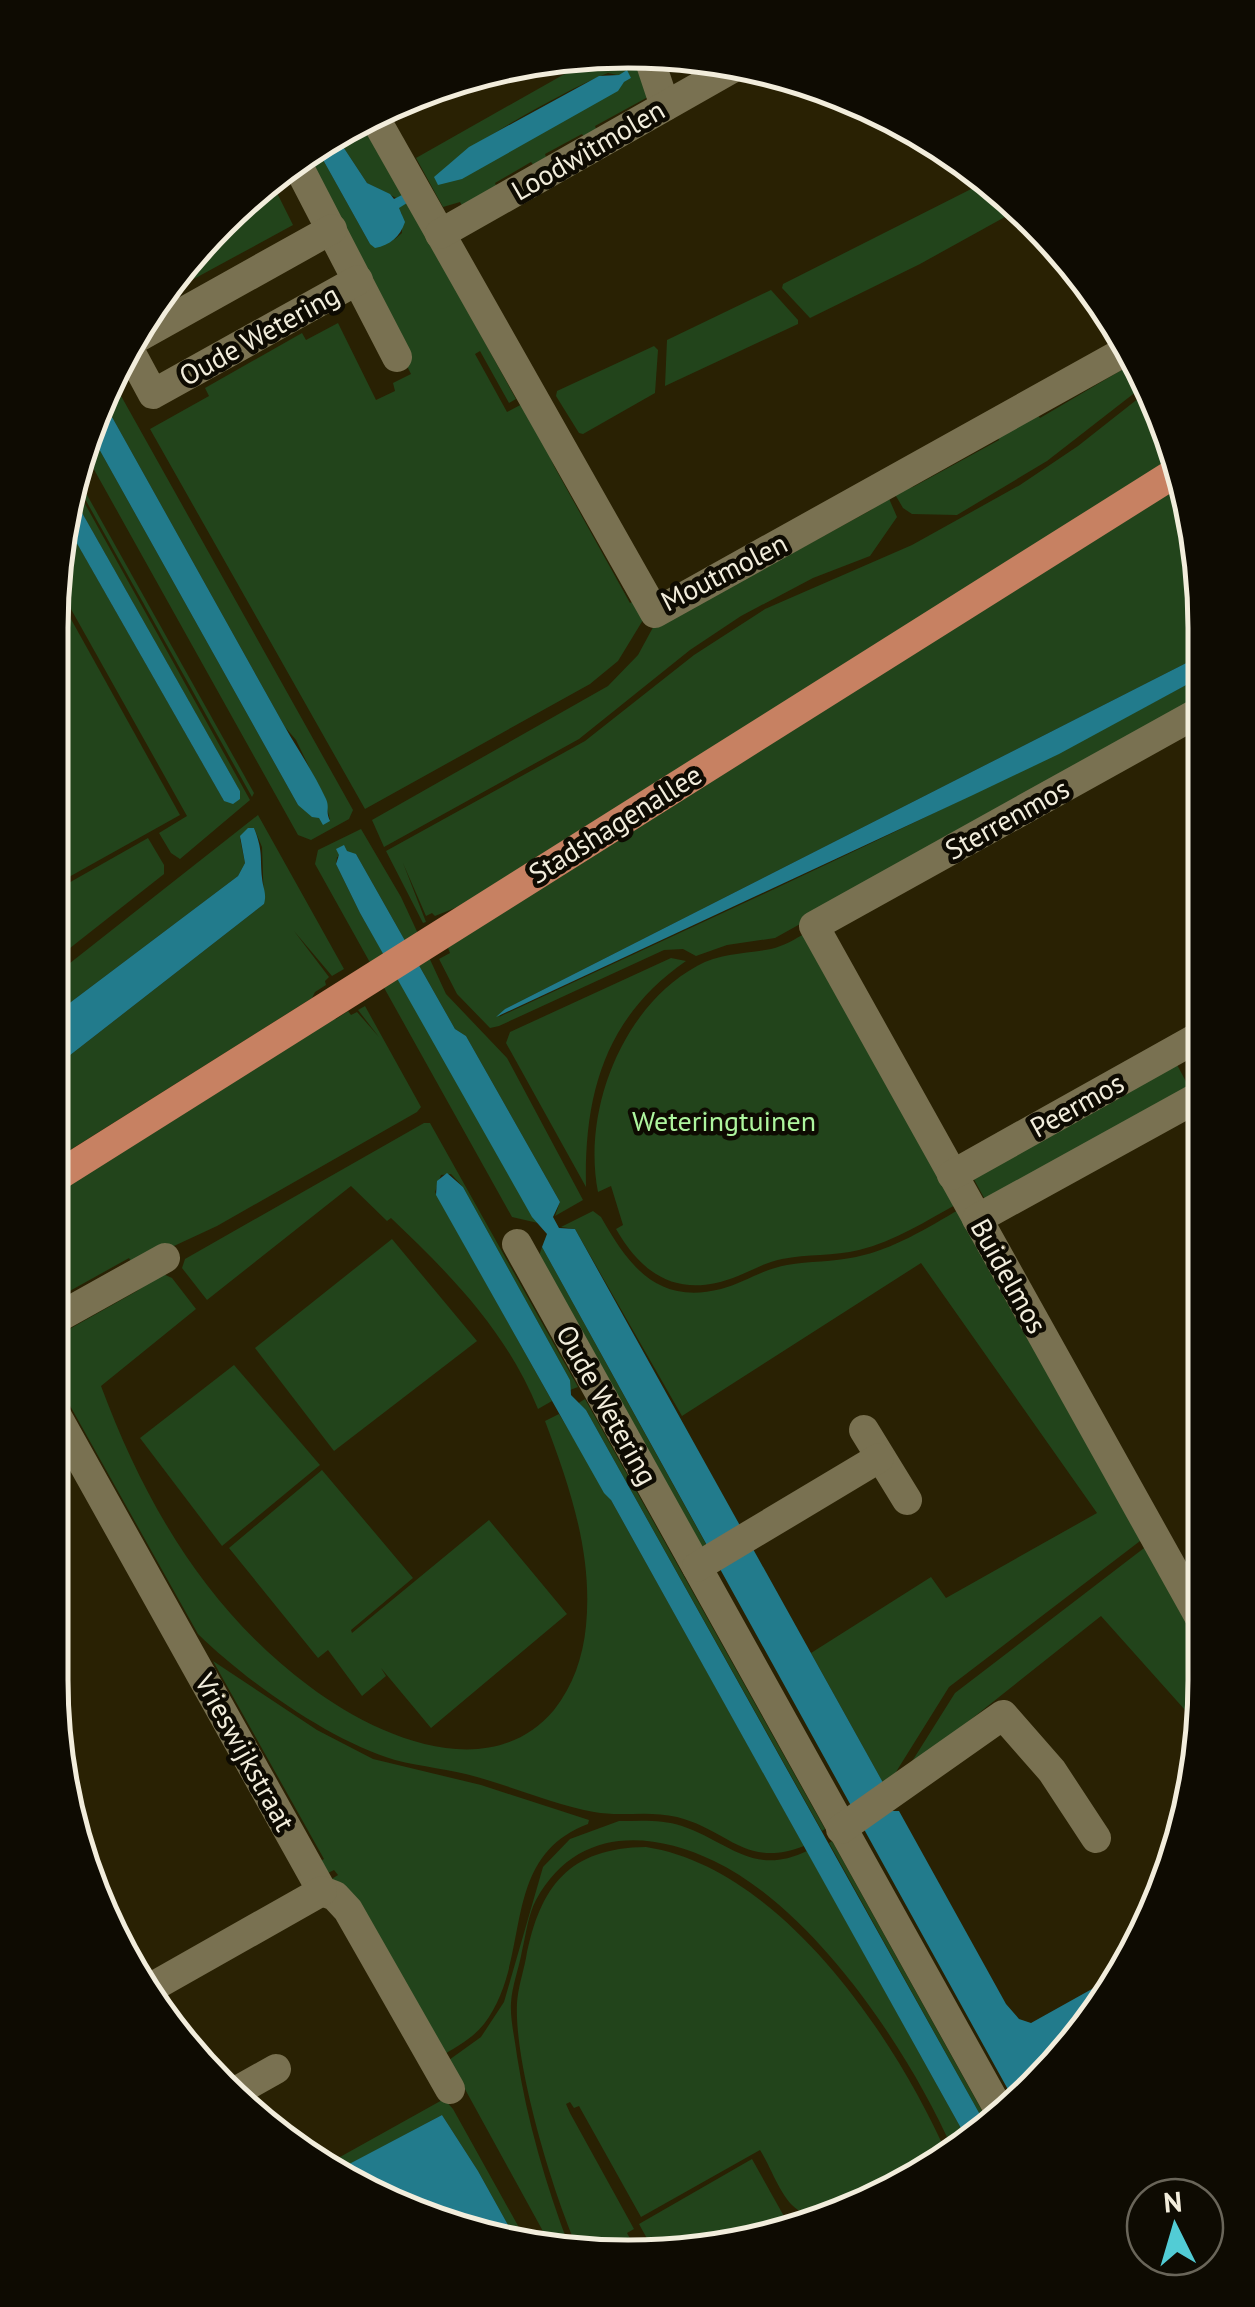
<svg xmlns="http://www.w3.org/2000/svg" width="1255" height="2307" font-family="'PT Sans',sans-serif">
	<rect width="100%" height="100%" fill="#292103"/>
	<g fill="#22441b" fill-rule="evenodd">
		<path d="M 636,59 L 648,97 L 595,126 L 598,134 L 586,140 L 582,134 L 545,154 L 548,162 L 536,168 L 531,162 L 495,183 L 498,190 L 464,209 L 460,202 L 443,207 L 416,158 L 584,63 ZM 608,73 L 631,78 L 447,180 L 442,172 C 455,151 581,82 608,73 Z"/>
		<path d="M 370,123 L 440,261 L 516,399 L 509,403 L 480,351 L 475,354 L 507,412 L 526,402 L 554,466 L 630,603 L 636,600 L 643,620 L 618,661 L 590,684 L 365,809 L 150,429 L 209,396 L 205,388 L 302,333 L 306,340 L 338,323 L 376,400 L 395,391 L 393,383 L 411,374 L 301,157 L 317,149 L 370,244 C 383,247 391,243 402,233 L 402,214 L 398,208 L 406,203 L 367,183 L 338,139 Z"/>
		<polygon points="269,177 293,225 168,293"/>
		<polygon points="989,180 1021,208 920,264 810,318 782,288 783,284"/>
		<polygon points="771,290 798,320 798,324 665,386 667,340"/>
		<polygon points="654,346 658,350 655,393 583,434 579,433 556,396 557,391"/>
		<polygon points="1132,356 1146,384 1047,461 957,515 912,514 903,508 893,491 913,487 999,440 997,434 1036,413 1040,418 1125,368"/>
		<polygon points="111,378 353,810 349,819 311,840 298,835 82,448 89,431 298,805 330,820 325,800 296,740 285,727 102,399"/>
		<polygon points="1149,390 1174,441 1177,455 460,906 435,916 432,913 426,916 403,863 426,922 423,923 386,851 585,741 694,655 765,609 912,545 1020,485 1078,446"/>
		<polygon points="73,470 254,793 252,797 71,474"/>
		<polygon points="70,477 250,800 180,859 171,853 159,833 187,816 53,577 63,519 224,801 240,798 240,791 68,488"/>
		<path d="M 1183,481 L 1200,553 L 1200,656 L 505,1009 L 499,1017 C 734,907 972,801 1201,677 L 1201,701 L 775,938 L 727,945 L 696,956 L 683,949 L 664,950 L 499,1026 L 490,1028 L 457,994 L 439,959 L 450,953 L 448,948 L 465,934 Z"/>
		<polygon points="887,494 897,517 870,556 813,578 741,616 690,650 579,739 384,847 372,820 608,686 638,655 657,620 785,557 871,510"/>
		<polygon points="52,585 180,815 51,887 51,590"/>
		<polygon points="258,815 344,969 332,976 294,931 329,977 325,981 326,985 315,992 312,998 51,1162 51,1070 264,904 262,847 254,828 240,839 245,863 238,876 51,1017 51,978"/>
		<polygon points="361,829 401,897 446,994 507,1058 583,1200 555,1216 560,1202 466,1036 455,1029 356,854 337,857 336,864 360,913 538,1223 512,1217 315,864 318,850"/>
		<polygon points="148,838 164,865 164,874 51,963 51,893"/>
		<path d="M 806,933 L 957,1204 C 926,1221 895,1241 859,1250 C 834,1256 807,1254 782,1259 C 766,1262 753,1270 738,1276 C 682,1299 644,1278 616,1229 L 623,1225 L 611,1186 L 598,1192 C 582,1111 622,1007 697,966 C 720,953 746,954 771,949 C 784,946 795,939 806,933 Z"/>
		<path d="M 671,958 L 686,961 C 605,1017 584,1094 586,1187 L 506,1043 L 510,1032 Z"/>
		<polygon points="365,1006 421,1107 417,1112 217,1226 133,1265 129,1258 50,1302 51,1194 329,1019 336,1019 348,1011 351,1015 357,1012 379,1037 358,1010"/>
		<polygon points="1174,1059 1192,1093 988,1205 971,1174"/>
		<path d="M 424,1123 L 430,1123 L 578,1387 L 570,1390 L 570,1380 L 463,1187 L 451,1174 L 441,1175 L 435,1192 L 552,1401 L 538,1409 C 506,1331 451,1275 391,1218 L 387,1221 L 351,1186 L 207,1300 L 182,1268 L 185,1259 Z"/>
		<path d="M 960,1209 L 1144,1538 L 949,1687 L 886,1788 L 811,1653 L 931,1577 L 946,1598 L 1097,1513 L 921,1263 L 682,1416 L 575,1229 L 561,1227 L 593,1211 L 601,1217 C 629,1266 657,1305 721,1289 C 744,1283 763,1269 787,1265 C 809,1261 833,1262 856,1257 C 894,1249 927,1228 960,1209 Z"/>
		<polygon points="392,1239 477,1341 334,1451 255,1348"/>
		<polygon points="542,1247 707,1546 696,1547 537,1262"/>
		<path d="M 161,1273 L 172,1278 L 196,1309 L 101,1386 C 145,1504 207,1610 309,1686 C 375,1736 489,1787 554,1710 C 573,1686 583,1657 586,1626 C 593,1554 570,1487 545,1421 L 559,1414 L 611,1500 L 804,1846 C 745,1869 729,1830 677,1817 C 649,1810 621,1817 594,1812 C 553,1804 516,1788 477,1777 C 450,1769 422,1767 395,1760 C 330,1741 246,1681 198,1634 L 50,1370 L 50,1340 L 137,1291 Z"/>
		<polygon points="234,1365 320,1465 222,1546 140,1438"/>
		<polygon points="585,1399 825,1829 822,1831 586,1410 577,1404"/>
		<polygon points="322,1470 413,1578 351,1630 352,1633 489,1520 567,1614 431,1728 381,1668 386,1676 362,1696 328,1650 318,1658 229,1548"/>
		<polygon points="1148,1545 1204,1644 1202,1729 1101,1616 906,1771 955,1693"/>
		<path d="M 213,1661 L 317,1730 L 373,1759 L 481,1785 L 589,1820 L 588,1824 C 497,1858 534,1959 484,2024 C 472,2039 456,2047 440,2057 L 330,1880 L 338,1875 L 334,1870 L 324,1875 L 317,1863 L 324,1859 Z"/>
		<path d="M 619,1821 C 640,1821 661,1819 682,1826 C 729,1842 753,1877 807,1851 L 967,2139 L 952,2148 C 908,2049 814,1909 714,1861 C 648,1829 575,1828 536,1900 C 528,1915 526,1934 522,1951 C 519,1968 512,1986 511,2003 C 510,2020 515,2039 517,2056 C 527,2121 546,2185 569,2246 L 550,2244 L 449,2060 L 481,2037 L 504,2002 L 543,1867 L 570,1839 Z"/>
		<polygon points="832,1841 990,2125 987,2127 829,1843"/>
		<path d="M 646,1847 C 781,1868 894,2036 946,2152 C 917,2171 831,2232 798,2210 C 781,2199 771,2167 760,2150 L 641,2217 L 579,2106 L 574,2108 L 570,2102 L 566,2104 L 570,2113 L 634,2229 L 627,2233 L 638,2253 L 577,2247 C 552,2190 514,2064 517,2003 C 518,1988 523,1973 526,1958 C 540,1886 569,1848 646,1847 Z"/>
		<polygon points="444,2099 453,2109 527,2242 517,2241 478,2171 442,2115 335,2172 322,2167"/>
		<polygon points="752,2159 790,2227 666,2256 656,2255 639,2224"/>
	</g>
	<g fill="#227b8c">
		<polygon points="627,70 631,78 624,82 618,91 462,179 438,185 434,177 469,147 599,76 619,75"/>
		<path d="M 338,139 L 367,183 L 390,194 L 394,199 L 402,195 L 407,203 L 399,208 L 405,222 C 400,237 390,245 375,248 L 370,244 L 317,149 Z"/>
		<path d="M 102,399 L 285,727 C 298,750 314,773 326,799 C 330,808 325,811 330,821 L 323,825 L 319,818 L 312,817 L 298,805 L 89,431 Z"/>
		<polygon points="68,488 240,791 240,799 233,804 224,801 63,519"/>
		<polygon points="1200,656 1201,677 1059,754 973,795 496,1017 505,1009"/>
		<path d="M 248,828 L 254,828 C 263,851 260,856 262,878 C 263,889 267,893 264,904 L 51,1070 L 51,1017 L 238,876 L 245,863 L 240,836 Z"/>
		<polygon points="344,845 347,851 356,854 455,1029 466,1036 560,1202 553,1217 559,1228 575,1229 886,1788 885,1811 899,1811 1006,2004 1019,2019 1031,2023 1126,1970 1016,2104 542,1247 547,1234 532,1217 360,913 336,864 339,855 336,849"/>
		<polygon points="447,1173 463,1187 570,1380 571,1395 586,1410 987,2127 967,2139 611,1500 604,1493 436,1195 437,1181"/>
		<polygon points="442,2115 478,2171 517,2241 479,2237 451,2225 443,2214 421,2201 392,2198 334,2172"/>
	</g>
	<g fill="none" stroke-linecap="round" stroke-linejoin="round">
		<g stroke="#797151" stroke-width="30">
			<polyline points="649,58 665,106"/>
			<polyline points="376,120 655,613 1129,349"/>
			<polyline points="295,160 397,357"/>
			<polyline points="332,229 126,344 153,394 358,280"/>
			<polyline points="440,234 736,66"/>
			<polyline points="1201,711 814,926 1204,1625"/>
			<polyline points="952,1175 1202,1035"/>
			<polyline points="977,1219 1202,1095"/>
			<polyline points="517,1244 1003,2117"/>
			<polyline points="50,1322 165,1258"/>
			<polyline points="50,1404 322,1891 335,1896 348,1910 450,2089"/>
			<polyline points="864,1430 907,1500"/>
			<polyline points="697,1567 879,1458"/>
			<polyline points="841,1829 1003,1715 1052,1771 1096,1838"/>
			<polyline points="147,1990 322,1891"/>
			<polyline points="235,2092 276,2069"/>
		</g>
		<polyline stroke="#c78162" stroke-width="30" points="51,1180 1181,469"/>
	</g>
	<g text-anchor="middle" stroke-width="9" stroke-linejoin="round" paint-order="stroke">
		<g font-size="28" fill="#f2eddc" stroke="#0e0b02">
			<text transform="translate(588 150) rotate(-30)" y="10">Loodwitmolen</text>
			<text transform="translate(259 335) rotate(-29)" y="10">Oude Wetering</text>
			<text transform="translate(724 572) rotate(-27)" y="10">Moutmolen</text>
			<text transform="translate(1007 819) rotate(-29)" y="10">Sterrenmos</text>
			<text transform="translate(615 824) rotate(-32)" y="10">Stadshagenallee</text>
			<text transform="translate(1077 1105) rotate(-29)" y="10">Peermos</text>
			<text transform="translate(1009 1276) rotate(61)" y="10">Buidelmos</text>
			<text transform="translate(607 1405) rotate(61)" y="10">Oude Wetering</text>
			<text transform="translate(245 1752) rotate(61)" y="10">Vrieswijkstraat</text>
		</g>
		<g font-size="28" fill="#aef59e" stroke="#0e0b02">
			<text x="724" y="1131">Weteringtuinen</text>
		</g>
	</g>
	<path d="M0 0H1255V2307H0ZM628 68H628A560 560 0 0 1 1188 628V1680A560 560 0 0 1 628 2240H628A560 560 0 0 1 68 1680V628A560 560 0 0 1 628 68Z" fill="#0e0b02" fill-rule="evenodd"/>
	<path fill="none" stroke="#f2eddc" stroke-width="5" d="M628 68H628A560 560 0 0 1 1188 628V1680A560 560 0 0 1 628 2240H628A560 560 0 0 1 68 1680V628A560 560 0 0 1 628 68Z"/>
	<g transform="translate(1175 2227) rotate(355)"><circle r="48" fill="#0e0b02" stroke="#696559" stroke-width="2.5"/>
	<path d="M0-8L18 38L0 25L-18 38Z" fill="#52ccd5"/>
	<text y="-15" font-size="28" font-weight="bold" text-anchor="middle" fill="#f2eddc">N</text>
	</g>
</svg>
